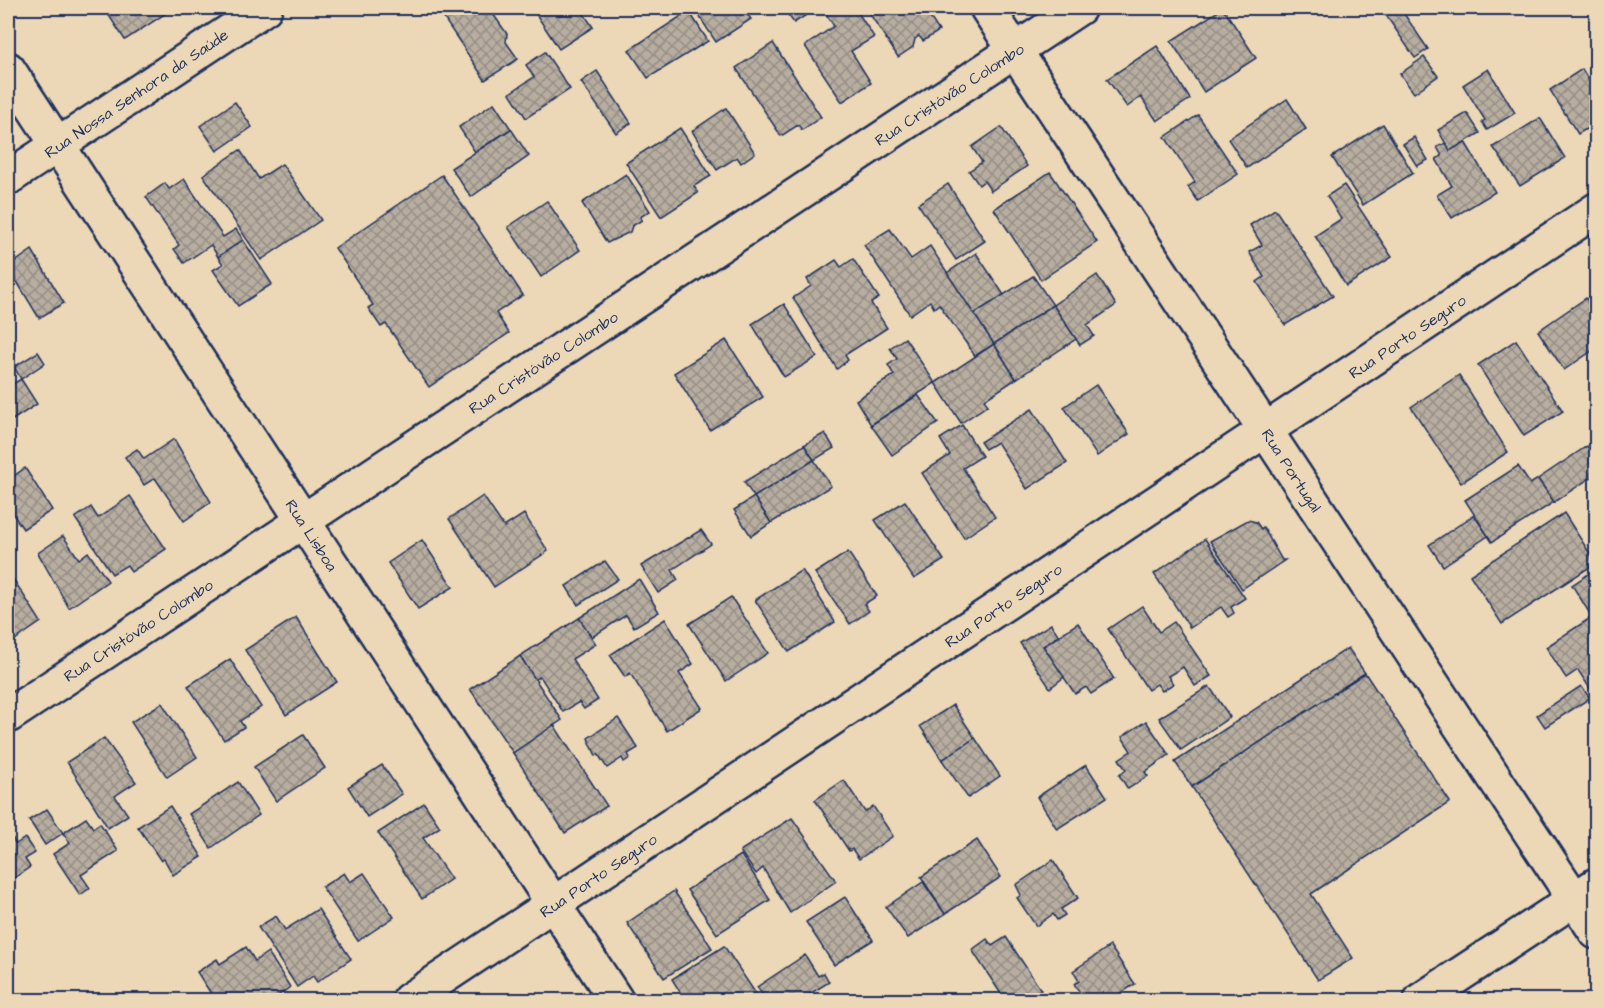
<svg xmlns="http://www.w3.org/2000/svg" width="1604" height="1008" font-family="'Architects Daughter',sans-serif">
	<defs>
		<pattern id="building-cross-hatch" width="8" height="8" patternUnits="userSpaceOnUse" patternTransform="scale(1.5)"><rect width="8" height="8" fill="#b8aea0"/><path d="M0 0l8 8M0 8l8-8" fill="none" stroke="#958e86"/></pattern>
	</defs>
	<rect width="100%" height="100%" fill="#ecd8b6"/>
	<filter id="ink" filterUnits="userSpaceOnUse"><feTurbulence type="fractalNoise" baseFrequency=".0167" numOctaves="2"/><feDisplacementMap in="SourceGraphic" scale="12" xChannelSelector="R" yChannelSelector="G"/><feConvolveMatrix kernelMatrix="1 2 1 2 8 2 1 2 1" color-interpolation-filters="sRGB"/></filter>
	<g filter="url(#ink)">
		<g fill="url(#building-cross-hatch)" stroke="#1b2f5e" stroke-width="1.5">
			<polygon points="104,8 169,8 171,10 125,40"/>
			<polygon points="437,8 489,8 507,34 506,42 518,59 485,80"/>
			<polygon points="532,8 580,8 593,27 559,49"/>
			<polygon points="704,8 747,8 744,10 751,19 716,42 697,13"/>
			<polygon points="783,8 817,8 794,23"/>
			<polygon points="822,8 855,8 874,37 851,51 871,83 842,102 805,46 834,26"/>
			<polygon points="866,8 924,8 939,31 923,41 919,36 915,39 913,47 898,57"/>
			<polygon points="1223,8 1256,58 1204,92 1171,41"/>
			<polygon points="1381,8 1400,8 1428,49 1415,58"/>
			<polygon points="689,11 708,41 648,78 629,50"/>
			<polygon points="773,43 821,117 802,130 798,125 781,136 736,68"/>
			<polygon points="1157,46 1190,99 1157,121 1141,97 1127,107 1107,79"/>
			<polygon points="545,52 570,89 526,118 510,93 534,77 526,65"/>
			<polygon points="1424,57 1438,76 1414,93 1400,74"/>
			<polygon points="1488,69 1515,113 1487,130 1482,122 1485,120 1463,85"/>
			<polygon points="1582,69 1596,92 1596,123 1578,134 1550,90"/>
			<polygon points="597,71 631,123 616,133 581,82"/>
			<polygon points="1287,99 1306,129 1247,168 1228,139"/>
			<polygon points="235,102 252,127 217,151 200,126"/>
			<polygon points="494,103 511,129 475,152 459,127"/>
			<polygon points="726,108 755,153 741,163 737,157 717,170 692,131"/>
			<polygon points="1467,113 1480,133 1450,151 1438,130"/>
			<polygon points="1198,115 1238,174 1198,201 1188,187 1195,182 1165,137"/>
			<polygon points="1540,118 1565,158 1520,186 1493,147"/>
			<polygon points="1383,124 1413,173 1363,205 1332,157"/>
			<polygon points="1001,127 1027,166 991,191 984,181 979,185 969,171 982,162 972,147"/>
			<polygon points="680,128 711,176 694,186 698,193 661,217 626,163"/>
			<polygon points="511,129 529,156 471,197 451,168"/>
			<polygon points="1414,137 1428,160 1417,166 1403,144"/>
			<polygon points="1465,142 1495,192 1452,218 1437,195 1452,186 1436,159 1442,156 1437,147 1446,143 1450,151"/>
			<polygon points="240,150 259,179 282,164 321,220 261,260 203,175"/>
			<polygon points="1050,172 1097,242 1041,280 994,209"/>
			<polygon points="626,174 650,211 640,217 642,220 632,226 630,232 607,243 582,203"/>
			<polygon points="442,175 523,295 496,313 509,333 429,387 386,324 381,327 368,308 373,305 335,248"/>
			<polygon points="184,179 223,237 236,229 243,240 218,257 211,245 184,263 174,249 179,245 146,197 165,183 169,189"/>
			<polygon points="948,184 985,241 956,260 918,204"/>
			<polygon points="1344,185 1392,257 1346,286 1315,236 1341,219 1327,196"/>
			<polygon points="547,201 580,250 541,277 508,227"/>
			<polygon points="1275,209 1333,296 1285,325 1257,282 1264,277 1249,252 1262,245 1250,225"/>
			<polygon points="890,229 911,259 930,246 994,344 975,356 939,304 934,308 930,301 910,315 864,245"/>
			<polygon points="243,240 272,284 238,306 213,270 223,264 218,257"/>
			<polygon points="32,250 64,303 39,318 8,267"/>
			<polygon points="976,253 1004,295 974,314 947,273"/>
			<polygon points="853,259 879,298 871,303 887,328 845,355 848,360 837,369 793,298 811,286 807,279 836,260 841,267"/>
			<polygon points="1097,275 1116,305 1087,325 1094,336 1080,345 1053,305"/>
			<polygon points="1033,276 1053,305 994,344 974,314"/>
			<polygon points="1586,298 1596,314 1596,348 1564,370 1538,331"/>
			<polygon points="784,304 817,357 784,377 752,324"/>
			<polygon points="1053,305 1076,339 1016,379 994,344"/>
			<polygon points="905,338 935,383 871,425 856,400 894,375 888,365 897,359 890,348"/>
			<polygon points="726,340 763,397 710,430 674,373"/>
			<polygon points="1516,340 1563,411 1524,436 1478,365"/>
			<polygon points="994,344 1016,379 984,400 988,405 961,423 935,383"/>
			<polygon points="38,352 45,363 21,379 14,367"/>
			<polygon points="1459,375 1508,452 1461,483 1411,407"/>
			<polygon points="21,379 37,404 8,423 8,387"/>
			<polygon points="1096,385 1129,434 1097,456 1064,407"/>
			<polygon points="918,395 938,423 892,455 871,425"/>
			<polygon points="1032,409 1067,463 1027,489 997,442 985,449 980,442"/>
			<polygon points="962,425 982,456 963,468 995,517 964,538 922,473 950,455 940,439"/>
			<polygon points="825,433 834,448 814,460 804,445"/>
			<polygon points="174,439 211,502 184,521 155,478 144,485 125,457 137,449 144,459"/>
			<polygon points="804,445 814,460 754,497 744,482"/>
			<polygon points="1587,446 1596,460 1596,474 1554,502 1538,479"/>
			<polygon points="814,460 831,486 771,523 754,497"/>
			<polygon points="1518,466 1530,484 1538,479 1554,502 1492,542 1465,500"/>
			<polygon points="25,468 52,510 23,529 8,507 8,480"/>
			<polygon points="130,496 166,549 131,572 127,565 112,574 75,518 91,507 98,518"/>
			<polygon points="483,496 504,527 524,514 548,551 494,587 449,519"/>
			<polygon points="754,497 771,523 751,536 734,510"/>
			<polygon points="905,501 944,560 914,579 875,520"/>
			<polygon points="1564,513 1596,563 1502,624 1470,575"/>
			<polygon points="1474,515 1488,536 1443,566 1429,545"/>
			<polygon points="1248,520 1256,522 1261,529 1263,527 1282,560 1285,560 1242,589 1210,541"/>
			<polygon points="701,530 711,544 672,570 678,580 658,593 641,566"/>
			<polygon points="63,536 79,559 88,552 108,581 69,608 38,553"/>
			<polygon points="1205,539 1245,598 1231,607 1234,613 1228,617 1221,607 1190,628 1154,574"/>
			<polygon points="422,540 453,587 418,609 388,563"/>
			<polygon points="848,552 877,596 864,604 869,611 850,624 815,573"/>
			<polygon points="605,561 618,579 578,605 566,586"/>
			<polygon points="1596,569 1596,698 1578,670 1566,678 1546,647 1592,617 1572,585"/>
			<polygon points="802,570 835,622 789,652 755,600"/>
			<polygon points="8,571 41,622 15,640 8,629"/>
			<polygon points="639,579 659,612 634,627 626,615 592,637 579,618"/>
			<polygon points="731,597 768,653 726,681 689,624"/>
			<polygon points="1142,606 1159,632 1174,622 1211,676 1195,686 1183,667 1168,676 1173,684 1162,691 1157,684 1148,690 1108,629"/>
			<polygon points="296,617 337,682 286,715 245,650"/>
			<polygon points="579,618 596,644 572,659 598,700 584,709 579,702 563,712 540,676 535,680 520,656"/>
			<polygon points="665,619 693,664 679,673 702,708 667,731 630,673 625,677 610,655"/>
			<polygon points="1078,623 1114,679 1091,694 1086,687 1075,694 1043,646"/>
			<polygon points="1051,624 1059,636 1043,646 1064,677 1050,688 1020,643"/>
			<polygon points="1348,648 1365,673 1192,787 1175,762"/>
			<polygon points="520,656 562,720 513,753 470,689"/>
			<polygon points="230,659 261,707 240,721 244,727 224,740 188,686"/>
			<polygon points="1365,673 1450,802 1311,894 1353,958 1318,980 1192,787"/>
			<polygon points="1209,686 1230,717 1181,750 1159,718"/>
			<polygon points="1581,686 1590,698 1545,727 1537,715"/>
			<polygon points="162,703 197,757 167,777 131,722"/>
			<polygon points="953,705 975,738 942,760 920,726"/>
			<polygon points="618,718 638,748 628,754 630,758 624,762 622,758 607,768 598,754 596,756 588,738"/>
			<polygon points="1146,721 1169,755 1145,772 1148,776 1128,789 1119,775 1126,770 1119,759 1131,751 1122,737"/>
			<polygon points="554,725 607,806 565,833 513,753"/>
			<polygon points="303,735 325,768 276,801 254,767"/>
			<polygon points="104,738 136,782 115,796 128,815 108,828 67,762"/>
			<polygon points="975,738 1000,776 968,798 942,760"/>
			<polygon points="382,765 402,794 367,817 348,787"/>
			<polygon points="1086,765 1107,797 1057,829 1037,797"/>
			<polygon points="844,780 865,812 873,806 893,836 859,859 852,849 849,851 815,800"/>
			<polygon points="238,782 259,815 211,848 189,814"/>
			<polygon points="424,803 440,827 423,838 451,879 422,899 378,833"/>
			<polygon points="170,806 202,857 173,875 164,859 161,861 138,827"/>
			<polygon points="47,809 63,833 45,845 29,820"/>
			<polygon points="86,818 93,828 100,823 118,851 81,875 90,888 80,895 53,854 70,843 63,833"/>
			<polygon points="792,818 836,881 790,913 763,868 756,874 740,851"/>
			<polygon points="8,831 16,844 25,838 35,853 25,859 30,867 8,882"/>
			<polygon points="977,840 1001,877 945,914 921,877"/>
			<polygon points="741,855 770,900 717,934 687,890"/>
			<polygon points="1053,860 1078,898 1061,909 1065,915 1057,920 1053,914 1036,926 1017,898 1021,895 1016,885"/>
			<polygon points="344,873 350,882 364,873 394,917 358,941 322,887"/>
			<polygon points="923,882 945,914 908,938 886,907"/>
			<polygon points="674,891 712,948 664,978 627,923"/>
			<polygon points="845,897 873,940 834,965 806,922"/>
			<polygon points="318,909 351,959 317,982 313,976 297,987 258,927 276,916 285,930"/>
			<polygon points="1006,937 1041,990 1025,1000 1005,1000 972,950 987,939 992,946"/>
			<polygon points="724,946 760,1000 685,1000 672,979"/>
			<polygon points="1110,946 1135,984 1118,995 1121,1000 1085,1000 1074,984 1079,981 1073,971"/>
			<polygon points="246,947 255,961 268,952 290,987 278,996 280,1000 230,1000 226,995 215,1000 197,972 217,959 220,964"/>
			<polygon points="805,955 818,976 824,973 829,982 800,1000 766,1000 757,987"/>
		</g>
		<g fill="none" stroke-linecap="round" stroke-linejoin="round">
			<defs>
				<g id="minor">
					<polyline points="987,8 1596,932"/>
					<polyline points="8,69 616,1000"/>
					<polyline points="8,178 265,8"/>
					<polyline points="8,716 1079,8"/>
					<polyline points="409,1000 1596,210"/>
					<polyline points="1421,1000 1596,885"/>
				</g>
			</defs>
			<use href="#minor" stroke="#1b2f5e" stroke-width="38"/>
			<use href="#minor" stroke="#ecd8b6" stroke-width="33"/>
		</g>
	</g>
	<g text-anchor="middle" stroke-width="4.5" stroke-linejoin="round" paint-order="stroke">
		<g font-size="16" fill="#1b2f5e" stroke="#ecd8b6">
			<text transform="translate(136 93) rotate(-34)" y="6">Rua Nossa Senhora da Saúde</text>
			<text transform="translate(949 94) rotate(-33)" y="6">Rua Cristóvão Colombo</text>
			<text transform="translate(1407 336) rotate(-34)" y="6">Rua Porto Seguro</text>
			<text transform="translate(543 362) rotate(-33)" y="6">Rua Cristóvão Colombo</text>
			<text transform="translate(1292 470) rotate(57)" y="6">Rua Portugal</text>
			<text transform="translate(312 535) rotate(57)" y="6">Rua Lisboa</text>
			<text transform="translate(1003 605) rotate(-34)" y="6">Rua Porto Seguro</text>
			<text transform="translate(138 630) rotate(-33)" y="6">Rua Cristóvão Colombo</text>
			<text transform="translate(598 875) rotate(-34)" y="6">Rua Porto Seguro</text>
		</g>
	</g>
	<rect width="1604" height="1008" fill="none" stroke="#ecd8b6" stroke-width="30"/>
	<rect x="15" y="15" width="1574" height="978" fill="none" stroke="#1b2f5e" stroke-width="2" filter="url(#ink)"/>
</svg>
